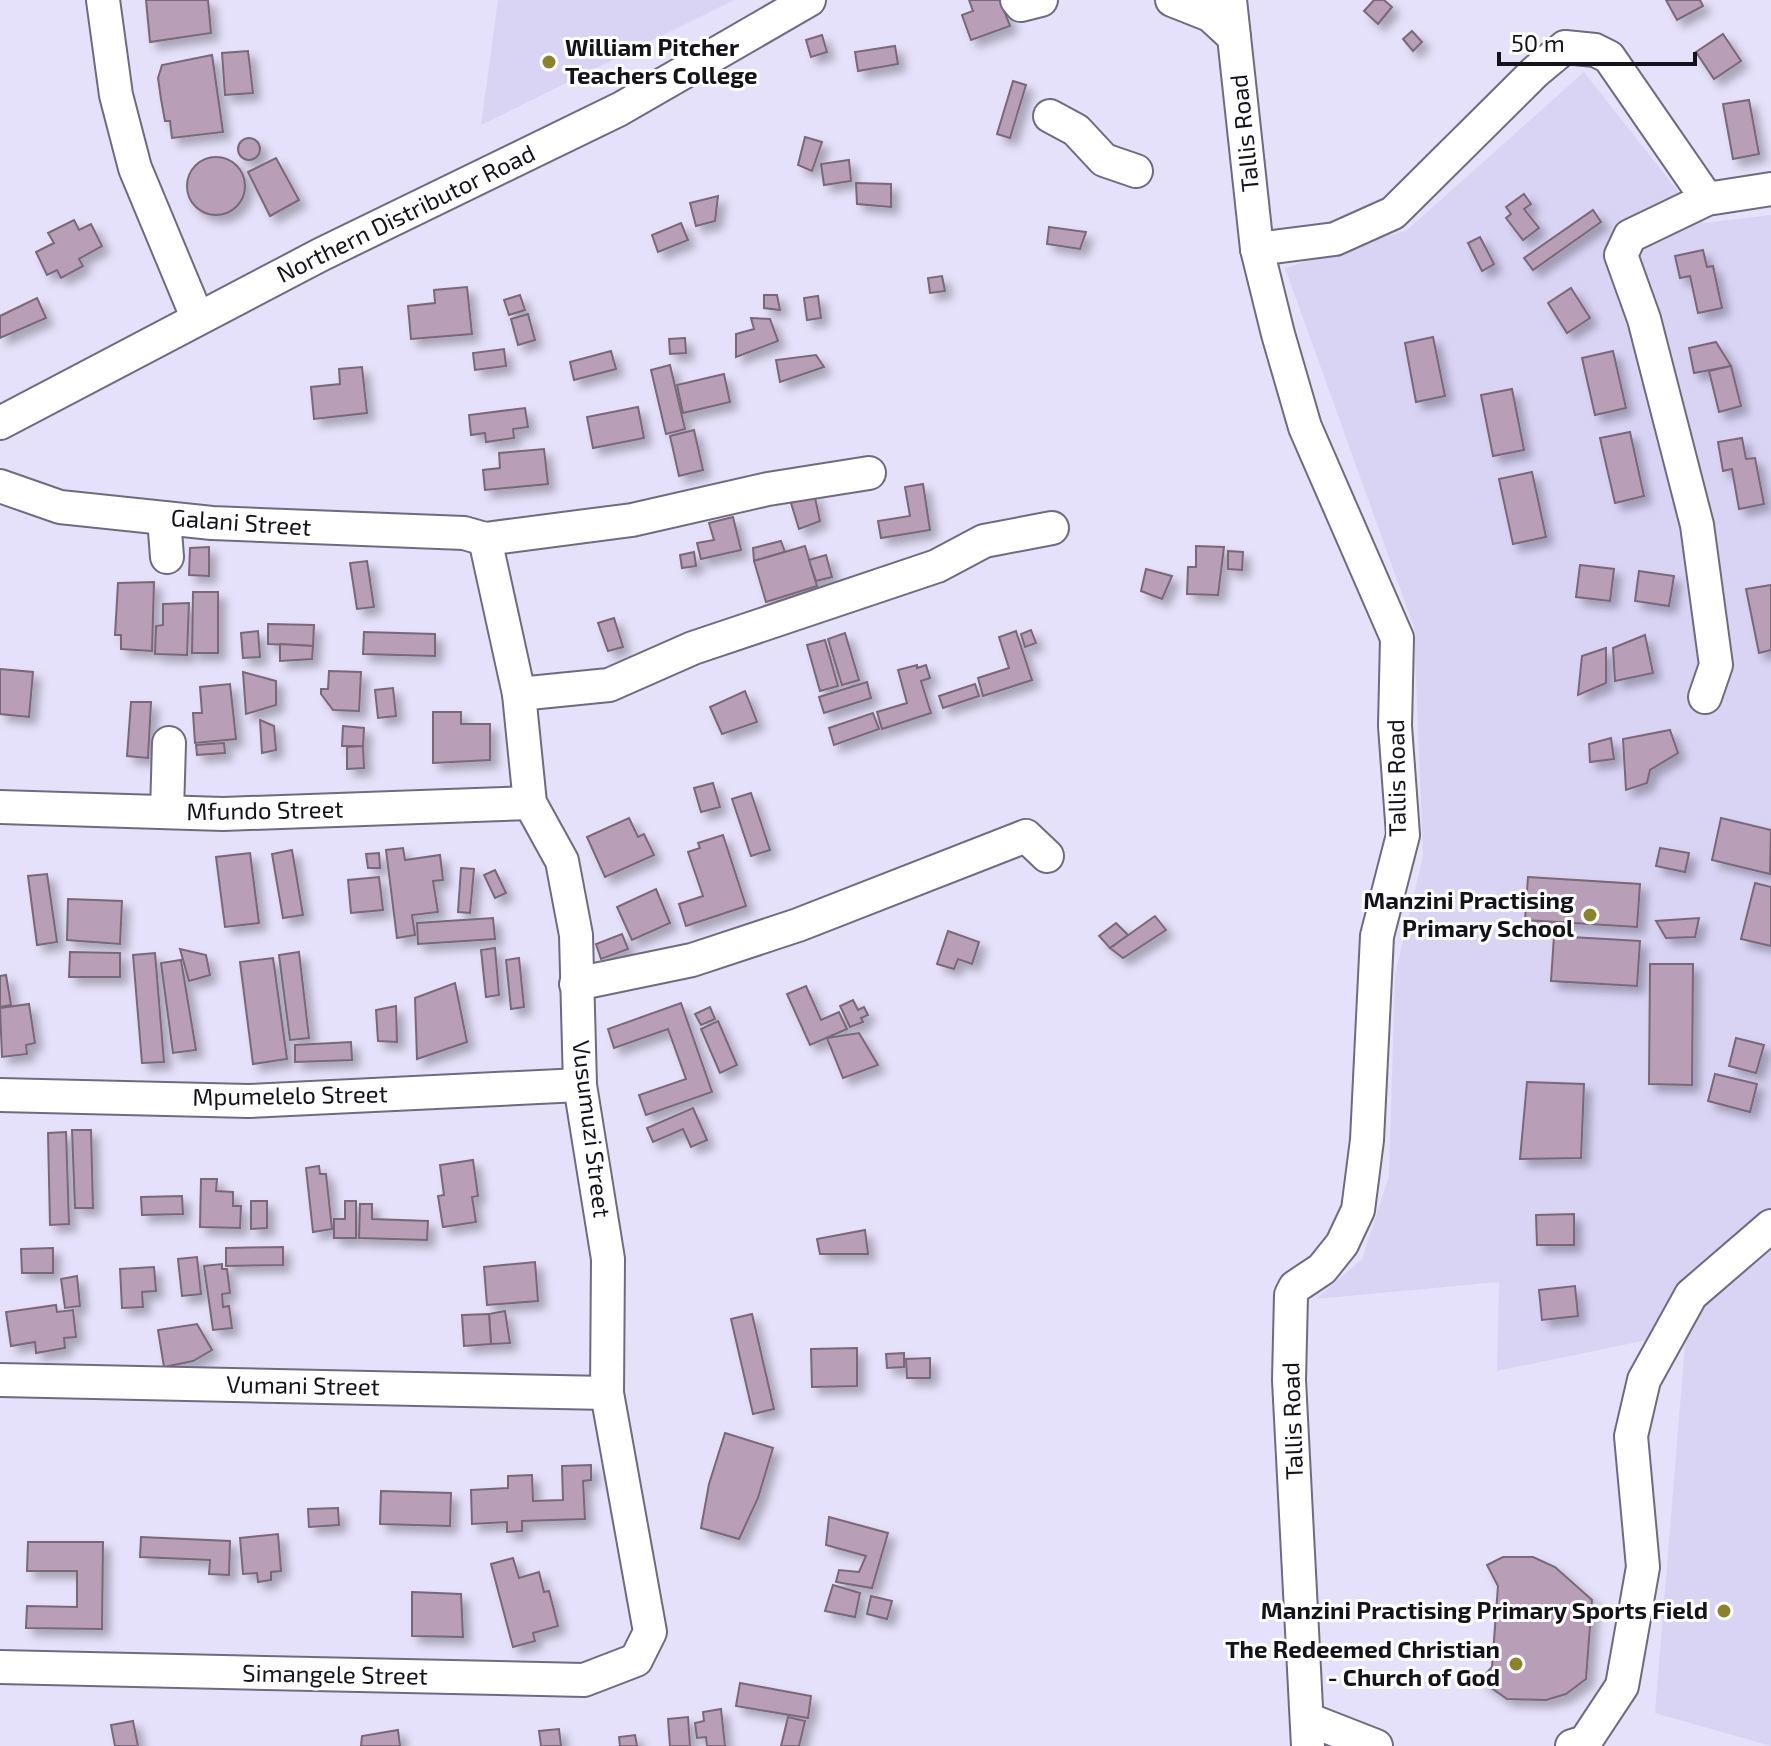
<svg xmlns="http://www.w3.org/2000/svg" width="1771" height="1746" font-family="'Exo 2',sans-serif">
	<defs>
		<filter id="shadow"><feDropShadow dx="7" dy="7" stdDeviation="4" flood-color="#0004"/></filter>
	</defs>
	<rect width="100%" height="100%" fill="#e5e1fa"/>
	<g fill="#d9d4f4">
		<polygon points="498,0 734,0 481,125"/>
		<polygon points="1584,72 1703,223 1771,215 1771,1746 1655,1713 1686,1332 1497,1371 1499,1282 1316,1299 1362,1259 1389,1176 1395,975 1423,856 1414,627 1285,268 1407,230"/>
	</g>
	<g fill="#b89eb7" stroke="#796878" stroke-width="2" filter="url(#shadow)">
		<polygon points="146,0 208,0 211,33 150,42"/>
		<polygon points="969,0 1000,0 1010,26 971,40 962,15 973,11"/>
		<polygon points="1374,0 1384,0 1392,7 1378,24 1364,11"/>
		<polygon points="1666,0 1700,0 1703,6 1677,20"/>
		<polygon points="1412,31 1422,42 1413,51 1403,39"/>
		<polygon points="1723,34 1741,61 1714,79 1696,52"/>
		<polygon points="822,35 827,52 811,57 806,40"/>
		<polygon points="895,46 898,64 858,71 855,52"/>
		<polygon points="248,51 253,93 225,95 222,53"/>
		<polygon points="212,55 223,132 172,138 170,121 165,121 161,99 158,78 162,65"/>
		<polygon points="1013,81 1026,85 1010,138 997,134"/>
		<polygon points="1749,100 1759,154 1733,159 1723,104"/>
		<polygon points="805,137 822,142 812,171 798,165"/>
		<circle cx="249" cy="149" r="11"/>
		<circle cx="216" cy="186" r="29"/>
		<polygon points="276,158 299,200 270,216 248,172"/>
		<polygon points="849,160 851,181 824,185 821,164"/>
		<polygon points="856,183 891,184 891,207 857,204"/>
		<polygon points="1524,194 1531,204 1524,209 1539,228 1523,240 1506,218 1511,214 1506,207"/>
		<polygon points="718,196 715,221 696,226 690,203"/>
		<polygon points="1593,210 1601,222 1533,270 1524,258"/>
		<polygon points="74,220 79,230 91,224 102,246 79,259 83,266 61,278 57,270 47,275 36,252 54,243 48,233"/>
		<polygon points="681,223 688,240 658,252 652,235"/>
		<polygon points="1049,227 1086,232 1080,249 1047,244"/>
		<polygon points="1480,237 1494,264 1482,271 1468,243"/>
		<polygon points="1703,250 1707,267 1713,266 1722,308 1698,313 1690,276 1680,278 1675,256"/>
		<polygon points="942,276 945,291 930,293 928,278"/>
		<polygon points="467,287 472,334 411,339 408,306 435,303 434,290"/>
		<polygon points="1571,288 1590,318 1567,333 1548,303"/>
		<polygon points="520,295 525,310 509,315 504,300"/>
		<polygon points="764,295 777,295 780,310 764,308"/>
		<polygon points="818,296 821,318 807,320 804,298"/>
		<polygon points="37,298 46,318 0,338 0,316"/>
		<polygon points="528,314 535,340 518,345 511,319"/>
		<polygon points="751,318 770,319 778,341 736,357 736,334 754,329"/>
		<polygon points="1433,337 1445,396 1416,402 1405,343"/>
		<polygon points="685,338 686,353 670,354 669,339"/>
		<polygon points="1716,342 1731,366 1694,373 1689,348"/>
		<polygon points="504,349 506,366 475,370 473,353"/>
		<polygon points="611,351 616,369 574,380 570,362"/>
		<polygon points="1613,351 1626,408 1595,415 1582,358"/>
		<polygon points="816,355 824,367 780,382 776,360"/>
		<polygon points="670,365 685,429 666,434 651,370"/>
		<polygon points="1731,366 1741,406 1719,412 1709,371"/>
		<polygon points="362,367 367,413 314,419 311,387 340,384 339,369"/>
		<polygon points="724,374 730,402 683,413 677,385"/>
		<polygon points="1512,389 1524,450 1493,456 1481,395"/>
		<polygon points="638,407 644,438 593,448 587,417"/>
		<polygon points="525,408 528,427 513,429 514,438 486,442 485,433 471,435 469,415"/>
		<polygon points="694,430 703,470 679,476 670,436"/>
		<polygon points="1630,432 1644,496 1615,503 1600,438"/>
		<polygon points="1742,438 1746,459 1755,458 1764,504 1739,509 1732,469 1723,471 1718,442"/>
		<polygon points="544,449 548,484 485,490 483,470 500,468 499,453"/>
		<polygon points="1532,472 1546,537 1513,544 1499,479"/>
		<polygon points="923,484 930,530 881,538 878,521 910,516 905,487"/>
		<polygon points="814,493 820,521 799,529 791,503"/>
		<polygon points="733,517 741,550 701,559 697,543 714,540 709,523"/>
		<polygon points="781,541 785,552 754,561 753,548"/>
		<polygon points="805,546 817,586 766,602 754,561"/>
		<polygon points="1196,546 1224,547 1218,595 1187,594 1188,567 1196,567"/>
		<polygon points="209,547 209,576 189,575 190,548"/>
		<polygon points="1228,551 1243,552 1242,570 1228,569"/>
		<polygon points="694,552 696,566 682,568 680,555"/>
		<polygon points="826,555 832,577 816,581 809,560"/>
		<polygon points="367,561 374,607 357,609 350,563"/>
		<polygon points="1580,565 1614,569 1610,601 1576,597"/>
		<polygon points="1146,569 1172,576 1162,599 1141,591"/>
		<polygon points="1639,571 1674,576 1669,606 1635,601"/>
		<polygon points="154,582 152,651 121,649 121,635 115,635 118,583"/>
		<polygon points="1771,585 1771,650 1759,653 1746,589"/>
		<polygon points="193,592 218,592 218,653 192,653"/>
		<polygon points="189,603 187,655 155,654 156,626 163,625 163,604"/>
		<polygon points="614,618 623,647 608,651 598,623"/>
		<polygon points="268,624 314,625 313,646 268,644"/>
		<polygon points="1031,630 1036,643 1025,647 1021,634"/>
		<polygon points="258,631 260,657 243,658 241,633"/>
		<polygon points="1016,631 1032,680 983,696 978,678 1009,668 999,637"/>
		<polygon points="364,632 435,634 435,656 363,654"/>
		<polygon points="845,633 859,680 842,685 828,639"/>
		<polygon points="1645,635 1653,673 1615,681 1613,648"/>
		<polygon points="825,640 838,686 820,691 807,645"/>
		<polygon points="280,644 313,646 312,659 280,661"/>
		<polygon points="1606,648 1606,683 1578,695 1582,656"/>
		<polygon points="917,665 917,668 926,665 930,678 921,681 931,713 882,729 877,712 907,703 898,670"/>
		<polygon points="0,669 33,672 29,717 0,714"/>
		<polygon points="329,671 361,672 359,711 333,710 321,694 321,689 328,689"/>
		<polygon points="243,672 276,681 276,705 246,714"/>
		<polygon points="867,682 871,698 824,713 819,697"/>
		<polygon points="230,684 236,739 195,743 193,713 202,713 200,687"/>
		<polygon points="975,684 979,696 943,708 939,696"/>
		<polygon points="393,688 396,716 378,718 375,690"/>
		<polygon points="745,691 757,722 722,734 710,707"/>
		<polygon points="131,702 151,702 148,758 127,756"/>
		<polygon points="433,712 461,712 461,724 490,724 490,760 433,763"/>
		<polygon points="873,713 879,729 834,745 829,728"/>
		<polygon points="260,720 274,726 276,750 262,753"/>
		<polygon points="343,726 364,728 363,746 342,746"/>
		<polygon points="1670,730 1678,753 1650,770 1647,783 1626,790 1623,739"/>
		<polygon points="1611,738 1614,759 1590,762 1589,744"/>
		<polygon points="224,743 225,753 197,755 196,745"/>
		<polygon points="363,746 364,768 347,769 347,747"/>
		<polygon points="713,783 720,807 701,812 694,788"/>
		<polygon points="751,793 770,850 751,856 732,799"/>
		<polygon points="629,818 638,837 644,834 654,855 605,877 587,837"/>
		<polygon points="1721,818 1771,830 1770,874 1712,860"/>
		<polygon points="723,835 746,906 686,926 679,904 703,896 688,852 700,848 698,843"/>
		<polygon points="403,848 405,860 440,855 443,880 433,881 438,912 412,915 415,935 397,938 386,850"/>
		<polygon points="1660,848 1689,853 1685,872 1656,866"/>
		<polygon points="292,850 303,915 283,918 272,854"/>
		<polygon points="250,853 259,923 225,927 216,857"/>
		<polygon points="379,853 380,868 368,868 366,854"/>
		<polygon points="461,868 474,869 470,913 458,912"/>
		<polygon points="495,870 506,893 495,898 484,875"/>
		<polygon points="47,874 57,942 37,945 28,876"/>
		<polygon points="379,877 383,910 351,913 348,880"/>
		<polygon points="1528,877 1640,884 1637,927 1525,920"/>
		<polygon points="1755,883 1771,887 1771,946 1741,939"/>
		<polygon points="656,889 670,923 632,940 617,907"/>
		<polygon points="68,899 122,901 120,944 67,940"/>
		<polygon points="1155,916 1166,930 1123,958 1110,948"/>
		<polygon points="493,918 495,939 418,944 417,923"/>
		<polygon points="1699,918 1695,937 1666,938 1656,921"/>
		<polygon points="1116,923 1128,935 1110,948 1099,936"/>
		<polygon points="948,931 979,942 972,964 958,959 954,969 937,964"/>
		<polygon points="622,934 628,949 601,959 596,944"/>
		<polygon points="1554,936 1640,941 1637,986 1551,981"/>
		<polygon points="495,948 499,995 486,997 481,950"/>
		<polygon points="180,949 206,955 210,975 189,981"/>
		<polygon points="70,952 120,953 120,977 69,977"/>
		<polygon points="299,952 309,1038 290,1040 279,955"/>
		<polygon points="155,953 164,1062 142,1063 133,955"/>
		<polygon points="273,958 287,1059 253,1064 240,962"/>
		<polygon points="519,958 524,1007 511,1009 506,960"/>
		<polygon points="181,960 196,1050 173,1053 161,963"/>
		<polygon points="1650,964 1693,964 1692,1085 1649,1084"/>
		<polygon points="6,975 11,1005 0,1007 0,976"/>
		<polygon points="455,983 467,1042 417,1059 415,998"/>
		<polygon points="806,986 821,1020 839,1012 847,1029 810,1045 787,994"/>
		<polygon points="853,1000 858,1010 864,1007 868,1015 861,1018 863,1022 850,1027 840,1006"/>
		<polygon points="681,1003 712,1092 646,1115 639,1095 686,1079 668,1029 614,1048 608,1029"/>
		<polygon points="29,1004 35,1043 26,1045 27,1054 2,1057 0,1008"/>
		<polygon points="396,1006 397,1042 378,1041 376,1010"/>
		<polygon points="710,1007 715,1019 701,1025 695,1014"/>
		<polygon points="718,1021 737,1065 720,1073 701,1029"/>
		<polygon points="859,1033 878,1065 843,1078 827,1038"/>
		<polygon points="1736,1038 1764,1045 1756,1073 1729,1066"/>
		<polygon points="351,1042 352,1060 295,1062 295,1045"/>
		<polygon points="1715,1074 1757,1084 1750,1112 1708,1101"/>
		<polygon points="1527,1082 1584,1084 1581,1158 1520,1159"/>
		<polygon points="693,1108 707,1140 691,1147 683,1129 653,1142 647,1128"/>
		<polygon points="72,1130 91,1130 93,1208 75,1208"/>
		<polygon points="66,1132 69,1224 50,1225 48,1133"/>
		<polygon points="473,1160 478,1196 472,1197 476,1222 443,1227 438,1196 444,1195 440,1165"/>
		<polygon points="319,1166 320,1174 326,1174 332,1229 313,1232 306,1168"/>
		<polygon points="201,1179 217,1179 216,1191 233,1192 233,1206 241,1206 240,1228 200,1227"/>
		<polygon points="182,1196 183,1214 142,1215 141,1197"/>
		<polygon points="251,1201 267,1201 267,1228 251,1229"/>
		<polygon points="345,1201 356,1201 356,1238 334,1238 334,1219 345,1219"/>
		<polygon points="360,1204 372,1204 372,1219 428,1221 427,1240 359,1238"/>
		<polygon points="1574,1214 1574,1245 1537,1245 1536,1215"/>
		<polygon points="865,1230 868,1254 820,1254 817,1239"/>
		<polygon points="283,1247 283,1265 226,1266 226,1248"/>
		<polygon points="53,1248 53,1273 22,1273 21,1249"/>
		<polygon points="197,1257 201,1294 182,1296 178,1259"/>
		<polygon points="535,1262 538,1301 487,1305 484,1267"/>
		<polygon points="222,1264 222,1269 227,1269 230,1293 222,1294 223,1307 229,1306 232,1328 213,1330 204,1266"/>
		<polygon points="154,1267 156,1291 142,1292 143,1307 122,1308 120,1269"/>
		<polygon points="77,1276 80,1306 65,1308 61,1279"/>
		<polygon points="1575,1286 1578,1316 1542,1320 1539,1290"/>
		<polygon points="56,1305 57,1312 73,1310 76,1337 64,1338 65,1348 36,1353 35,1342 11,1346 6,1312"/>
		<polygon points="505,1311 510,1343 491,1344 489,1314"/>
		<polygon points="489,1314 491,1344 464,1346 462,1315"/>
		<polygon points="752,1314 774,1409 753,1414 731,1319"/>
		<polygon points="197,1324 212,1350 193,1361 164,1367 158,1330"/>
		<polygon points="857,1348 857,1386 812,1387 811,1349"/>
		<polygon points="904,1353 904,1367 887,1368 886,1354"/>
		<polygon points="930,1358 930,1378 907,1378 906,1359"/>
		<polygon points="725,1433 773,1448 758,1498 739,1539 701,1528 709,1484"/>
		<polygon points="591,1465 591,1480 583,1481 585,1519 522,1521 522,1531 507,1532 507,1522 472,1524 471,1490 508,1488 508,1476 532,1475 533,1501 563,1500 562,1466"/>
		<polygon points="381,1491 451,1493 450,1526 380,1524"/>
		<polygon points="338,1508 339,1525 309,1527 308,1509"/>
		<polygon points="829,1517 888,1533 872,1588 836,1582 839,1570 859,1572 866,1556 826,1545"/>
		<polygon points="278,1534 281,1571 271,1572 271,1580 258,1582 257,1573 243,1574 240,1538"/>
		<polygon points="141,1537 230,1541 229,1575 209,1574 210,1560 140,1557"/>
		<polygon points="28,1542 103,1542 102,1629 26,1628 27,1606 77,1607 77,1571 27,1571"/>
		<polygon points="1503,1557 1533,1557 1555,1567 1592,1600 1586,1679 1566,1694 1546,1700 1507,1699 1480,1680 1492,1667 1498,1586 1487,1565"/>
		<polygon points="513,1558 519,1578 539,1572 544,1592 549,1591 558,1626 533,1633 535,1641 513,1647 491,1564"/>
		<polygon points="833,1585 860,1593 855,1617 825,1611"/>
		<polygon points="412,1592 461,1594 463,1637 412,1636"/>
		<polygon points="871,1596 892,1601 887,1619 867,1614"/>
		<polygon points="740,1683 811,1696 808,1718 736,1706"/>
		<polygon points="721,1709 725,1746 707,1746 706,1737 697,1738 695,1723 704,1721 703,1712"/>
		<polygon points="688,1717 690,1746 670,1746 668,1719"/>
		<polygon points="788,1717 805,1721 799,1746 781,1746"/>
		<polygon points="133,1721 138,1746 115,1746 111,1725"/>
		<polygon points="559,1729 561,1746 541,1746 539,1731"/>
		<polygon points="398,1730 400,1746 361,1746 362,1736"/>
		<polygon points="635,1735 637,1746 620,1746 619,1737"/>
	</g>
	<g fill="none" stroke-linecap="round" stroke-linejoin="round">
		<defs>
			<g id="minor">
				<polyline points="103,0 116,95 135,168 197,317"/>
				<polyline points="1017,0 1021,5 1041,0"/>
				<polyline points="1172,0 1210,15 1234,37"/>
				<polyline points="1230,0 1257,249 1278,334 1305,427 1397,638 1395,726 1403,835 1377,936 1367,1140 1358,1210 1342,1244 1322,1269 1295,1287 1291,1295 1289,1380 1308,1746"/>
				<polyline points="1050,116 1076,130 1104,160 1136,171"/>
				<polyline points="1257,249 1335,239 1393,213 1535,72 1565,47 1595,50 1609,57 1707,199"/>
				<polyline points="0,423 320,255 620,109 809,0"/>
				<polyline points="0,486 60,507 212,523 464,533 485,539 632,520 768,489 869,473"/>
				<polyline points="164,518 167,557"/>
				<polyline points="519,694 609,685 693,648 937,566 984,541 1052,528"/>
				<polyline points="1705,697 1716,665 1697,525 1644,319 1621,255 1630,236 1707,199 1771,189"/>
				<polyline points="0,807 223,814 530,803"/>
				<polyline points="167,812 169,743"/>
				<polyline points="576,984 692,960 798,925 1026,836 1047,856"/>
				<polyline points="0,1095 249,1101 580,1085"/>
				<polyline points="0,1380 607,1393"/>
				<polyline points="0,1667 584,1680 636,1660 650,1632 607,1393 608,1259 580,1085 576,935 562,861 530,803 519,694 485,539"/>
				<polyline points="1307,1719 1376,1746"/>
				<polyline points="1572,1746 1585,1742 1622,1686 1643,1567 1631,1436 1644,1380 1691,1295 1771,1226"/>
			</g>
		</defs>
		<use href="#minor" stroke="#6e6b80" stroke-width="36"/>
		<use href="#minor" stroke="#fff" stroke-width="32"/>
	</g>
	<g fill="#8b822a" stroke="#fff" stroke-width="3">
		<circle cx="549" cy="62" r="8"/>
		<circle cx="1590" cy="915" r="8"/>
		<circle cx="1724" cy="1611" r="8"/>
		<circle cx="1516" cy="1664" r="8"/>
	</g>
	<g text-anchor="middle" stroke-width="6" stroke-linejoin="round" paint-order="stroke">
		<g font-size="24" font-weight="bold" fill="#14121a" stroke="#fff" text-anchor="end">
			<text x="565" y="56" text-anchor="start">William Pitcher<tspan x="565" dy="28">Teachers College</tspan></text>
			<text x="1574" y="909">Manzini Practising<tspan x="1574" dy="28">Primary School</tspan></text>
			<text x="1708" y="1619">Manzini Practising Primary Sports Field</text>
			<text x="1500" y="1658">The Redeemed Christian<tspan x="1500" dy="28">- Church of God</tspan></text>
		</g>
		<g font-size="24" fill="#14121a" stroke="#fff">
			<text transform="translate(1245 133) rotate(-96)" y="8">Tallis Road</text>
			<text transform="translate(406 214) rotate(-26)" y="8">Northern Distributor Road</text>
			<text transform="translate(241 523) rotate(4)" y="8">Galani Street</text>
			<text transform="translate(1397 778) rotate(-91)" y="8">Tallis Road</text>
			<text transform="translate(265 811) rotate(-1)" y="8">Mfundo Street</text>
			<text transform="translate(290 1096) rotate(-1)" y="8">Mpumelelo Street</text>
			<text transform="translate(591 1129) rotate(83)" y="8">Vusumuzi Street</text>
			<text transform="translate(303 1386) rotate(1)" y="8">Vumani Street</text>
			<text transform="translate(1293 1421) rotate(-92)" y="8">Tallis Road</text>
			<text transform="translate(335 1675) rotate(1)" y="8">Simangele Street</text>
		</g>
	</g>
	<path d="M1499 52v12h196v-12" fill="none" stroke="#14121a" stroke-width="4"/>
	<text x="1511" y="52" font-size="24" fill="#14121a" stroke="#ffffff" stroke-width="6" paint-order="stroke">50 m</text>
</svg>
